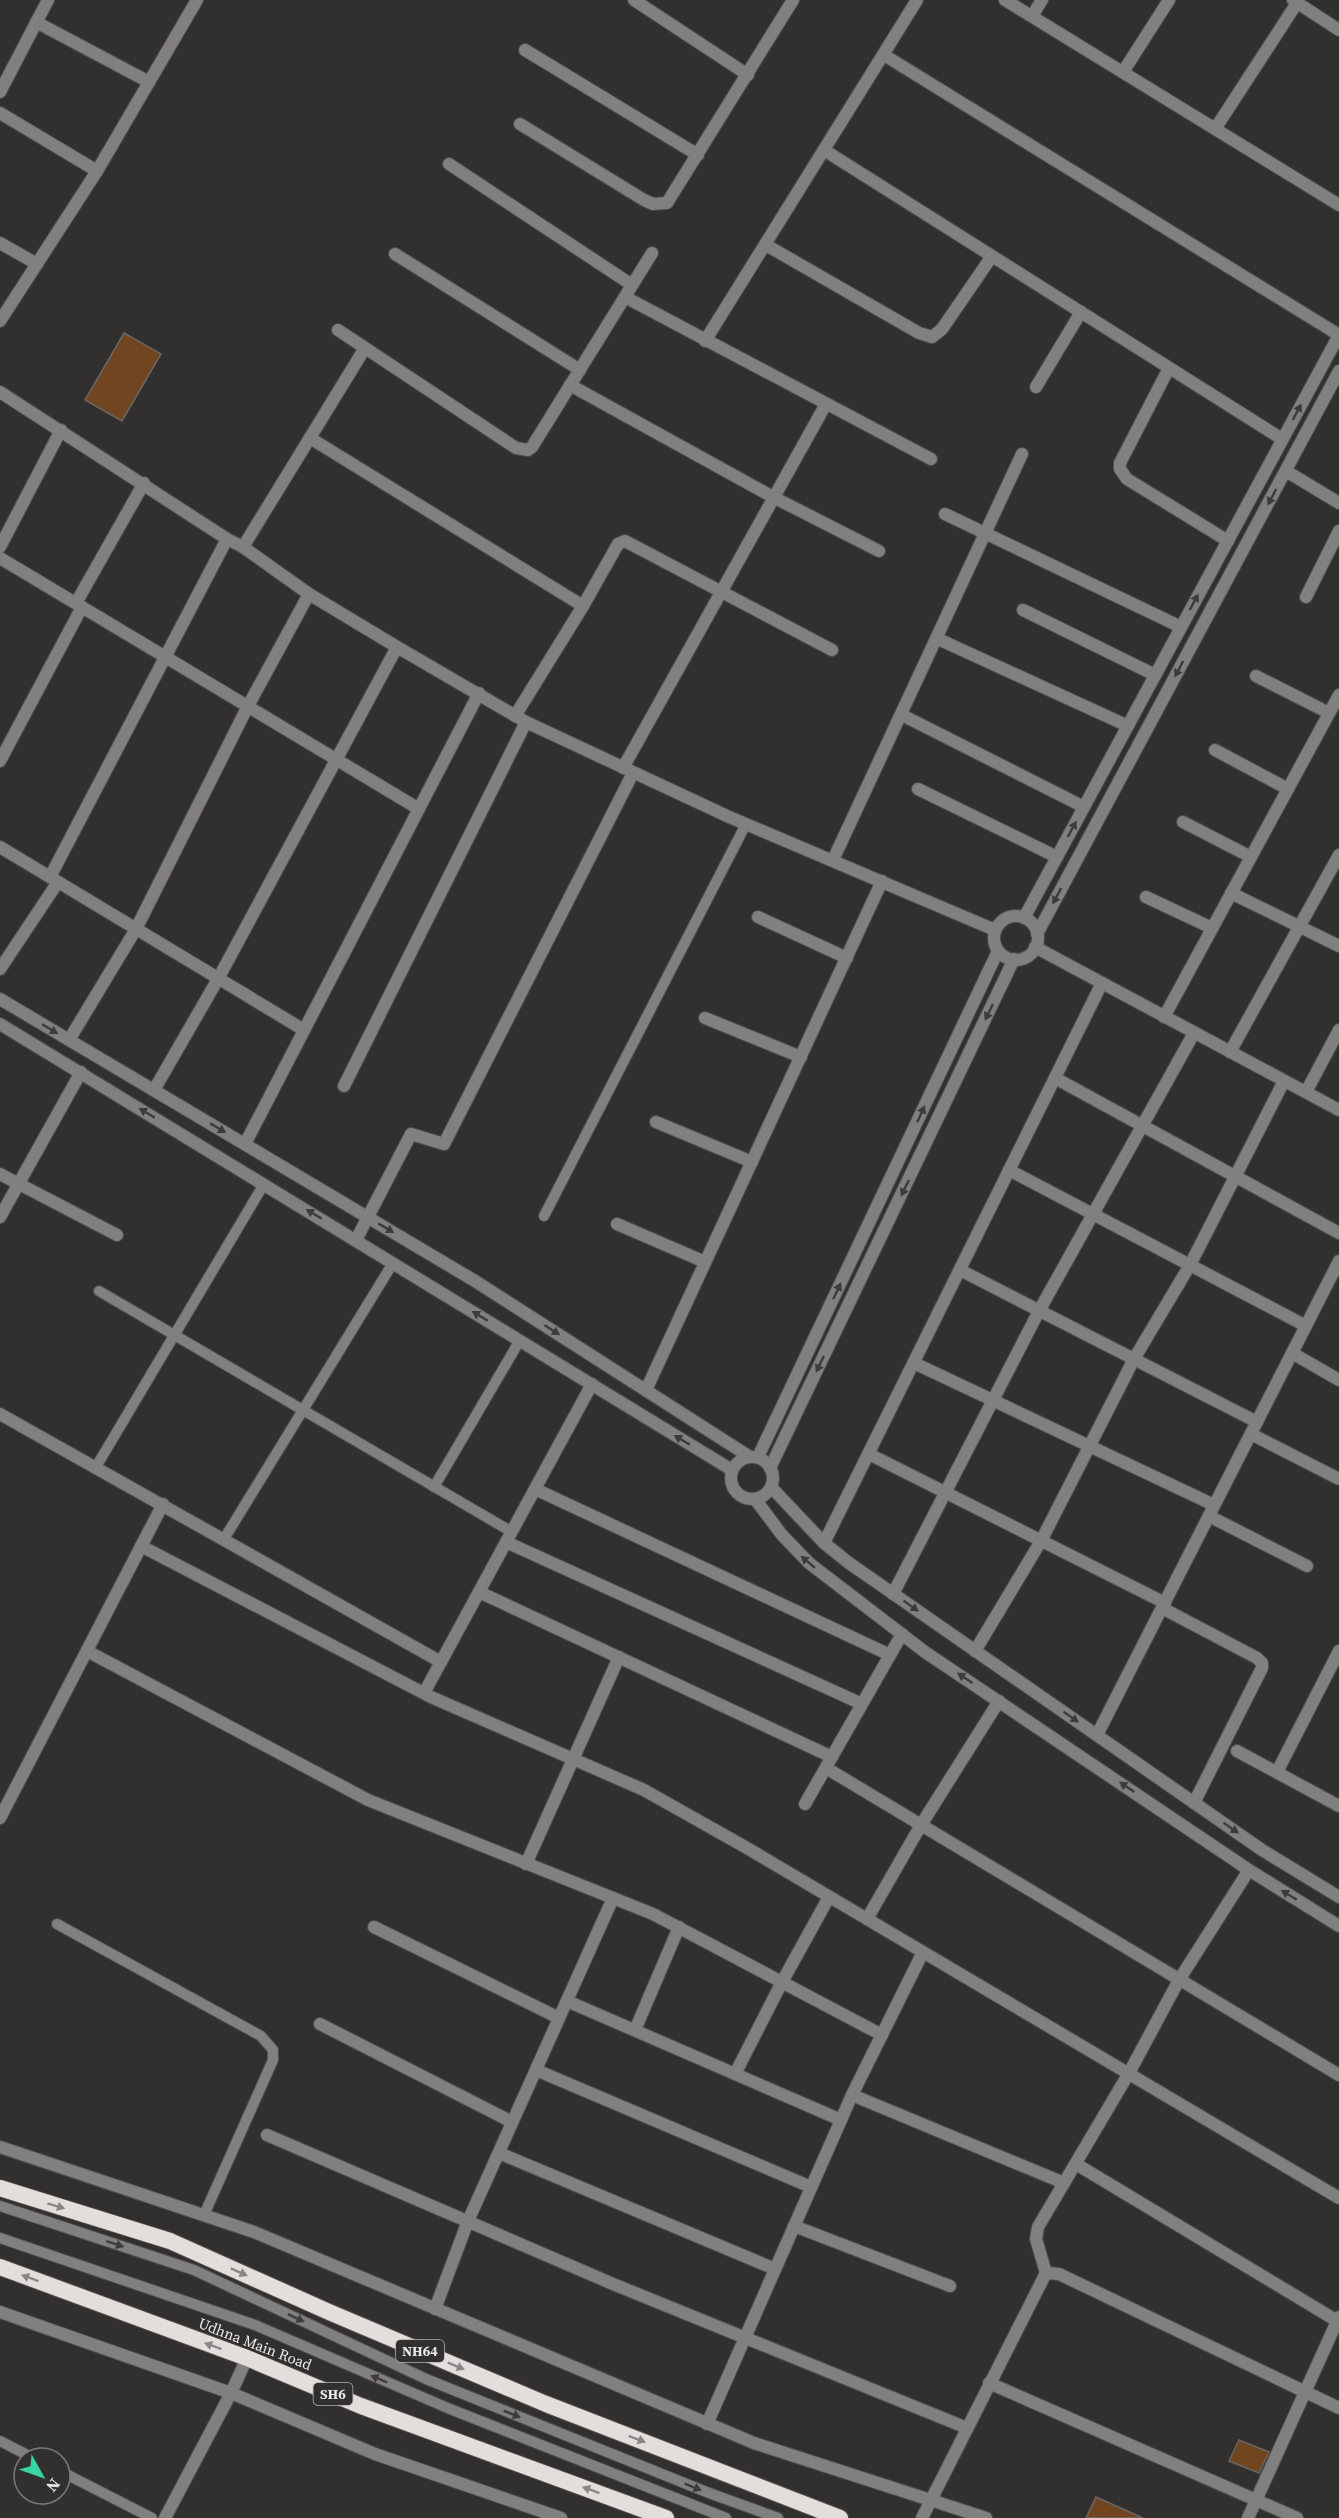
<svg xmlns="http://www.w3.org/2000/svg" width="1339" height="2518" font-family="'Source Serif 4',serif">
	<rect width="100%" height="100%" fill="#32302f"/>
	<g fill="#704520" stroke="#696765" stroke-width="1.5">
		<polygon points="124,333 161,354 122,421 85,400"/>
		<polygon points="1239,2440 1269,2452 1259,2473 1229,2461"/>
		<polygon points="1096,2497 1143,2518 1086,2518"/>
	</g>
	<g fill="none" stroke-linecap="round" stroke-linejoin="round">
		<defs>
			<g id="service">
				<polyline points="544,1216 746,824"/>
				<polyline points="99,1291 512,1532"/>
				<polyline points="96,1467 264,1184"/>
				<polyline points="434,1487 520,1340"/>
				<polyline points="224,1539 393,1263"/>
				<polyline points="57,1924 261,2036 273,2050 273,2060 204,2215"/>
				<polyline points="0,2206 194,2270 426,2379 709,2493 778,2518"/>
				<polyline points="0,2238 255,2325 450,2409 726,2518"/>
				<polyline points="0,2441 33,2458"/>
				<polyline points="60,2471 152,2518"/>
			</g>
			<g id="minor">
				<polyline points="634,0 748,75"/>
				<polyline points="1005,0 1339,205"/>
				<polyline points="1032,16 1042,0"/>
				<polyline points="36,22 149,82"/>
				<polyline points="525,50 698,155"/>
				<polyline points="884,55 1339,335"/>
				<polyline points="1123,72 1169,0"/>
				<polyline points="0,92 48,0"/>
				<polyline points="0,113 97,171"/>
				<polyline points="520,124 644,200 653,204 667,203 793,0"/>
				<polyline points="1215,129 1297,3"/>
				<polyline points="824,150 1282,439"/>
				<polyline points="449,164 632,285"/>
				<polyline points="0,243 37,264"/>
				<polyline points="766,245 919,333 932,337 942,329 992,256"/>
				<polyline points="395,254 580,370"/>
				<polyline points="625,297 931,459"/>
				<polyline points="0,321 97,171 197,0"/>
				<polyline points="338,330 516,448 528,450 532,447 652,253"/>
				<polyline points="705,341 917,0"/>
				<polyline points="1169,368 1120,463 1120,469 1127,479 1228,541"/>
				<polyline points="570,385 773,497 879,551"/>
				<polyline points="1036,387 1081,312"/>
				<polyline points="310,438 583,606"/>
				<polyline points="1286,471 1339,503"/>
				<polyline points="945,514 1181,627"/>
				<polyline points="0,547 61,430"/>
				<polyline points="243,547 365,348"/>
				<polyline points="0,558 419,809"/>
				<polyline points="1306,597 1339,531"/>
				<polyline points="76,603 144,483"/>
				<polyline points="1023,610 1155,675"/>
				<polyline points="938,639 1128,726"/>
				<polyline points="1256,676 1329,713"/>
				<polyline points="902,715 1084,807"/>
				<polyline points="515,716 583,606 618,544 625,541 832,650"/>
				<polyline points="1215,750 1288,789"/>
				<polyline points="0,761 82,607"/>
				<polyline points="623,768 826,404"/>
				<polyline points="918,789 1057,857"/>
				<polyline points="1183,822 1251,857"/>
				<polyline points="0,847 304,1030"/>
				<polyline points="833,860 1022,454"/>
				<polyline points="50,877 227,539"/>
				<polyline points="1231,893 1339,946"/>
				<polyline points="1146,897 1212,928"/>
				<polyline points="758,917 847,958"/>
				<polyline points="1035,947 1339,1110"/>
				<polyline points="0,969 58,882"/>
				<polyline points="1164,1017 1339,695"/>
				<polyline points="705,1018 801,1057"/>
				<polyline points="69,1040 136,929 248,706 309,594"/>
				<polyline points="1230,1052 1339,855"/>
				<polyline points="1055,1078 1339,1233"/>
				<polyline points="344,1086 526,722"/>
				<polyline points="154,1090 218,979 397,647"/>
				<polyline points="1306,1092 1339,1030"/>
				<polyline points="656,1122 752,1162"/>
				<polyline points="245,1144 479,693"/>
				<polyline points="1009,1170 1306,1326"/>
				<polyline points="0,1174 117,1235"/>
				<polyline points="0,1217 81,1072"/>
				<polyline points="617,1224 705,1262"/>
				<polyline points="356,1240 411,1134 444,1144 633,773"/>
				<polyline points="960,1270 1257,1422"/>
				<polyline points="1292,1353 1339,1380"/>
				<polyline points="914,1363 1214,1505"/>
				<polyline points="646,1390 882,881"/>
				<polyline points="0,1414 441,1662"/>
				<polyline points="1251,1434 1339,1479"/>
				<polyline points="869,1454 1165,1603"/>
				<polyline points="535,1489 890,1655"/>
				<polyline points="1209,1516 1307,1566"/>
				<polyline points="506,1542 862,1704"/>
				<polyline points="824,1543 1102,983"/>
				<polyline points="141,1546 431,1697 644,1790 747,1848 1339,2198"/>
				<polyline points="479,1592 832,1757"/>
				<polyline points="893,1594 1039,1311 1194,1033"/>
				<polyline points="1162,1608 1257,1658 1262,1663 1262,1668 1194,1803"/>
				<polyline points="87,1651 368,1800 653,1914 882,2035"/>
				<polyline points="975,1651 1041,1541 1134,1359 1190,1265 1284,1081"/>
				<polyline points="424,1693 592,1384"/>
				<polyline points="1097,1735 1339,1261"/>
				<polyline points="1237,1751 1339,1806"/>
				<polyline points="826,1768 1339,2075"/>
				<polyline points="1277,1772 1339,1651"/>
				<polyline points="805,1804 902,1634"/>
				<polyline points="0,1818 163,1504"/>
				<polyline points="526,1864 619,1657"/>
				<polyline points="867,1919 921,1825 999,1701"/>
				<polyline points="374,1927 559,2018"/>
				<polyline points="567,2001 841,2120"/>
				<polyline points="320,2024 512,2122"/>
				<polyline points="635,2030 679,1927"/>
				<polyline points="536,2070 811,2187"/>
				<polyline points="735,2074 782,1982 829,1897"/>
				<polyline points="852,2095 1064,2183"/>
				<polyline points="267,2135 613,2284 967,2428"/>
				<polyline points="499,2153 775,2269"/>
				<polyline points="1076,2164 1339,2322"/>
				<polyline points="794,2226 950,2286"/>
				<polyline points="1046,2273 1036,2239 1038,2227 1129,2073 1179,1980 1249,1870"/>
				<polyline points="435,2309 468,2221 613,1898"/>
				<polyline points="989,2383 1297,2518"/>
				<polyline points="707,2424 852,2095 923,1952"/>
				<polyline points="165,2518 231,2393 247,2358"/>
				<polyline points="922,2518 1046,2273 1059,2274 1339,2408"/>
				<polyline points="1248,2518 1339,2317"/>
			</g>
			<g id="tertiary">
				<polyline points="1293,0 1339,30"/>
				<polyline points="0,392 227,539 243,547 309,594 397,647 526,722 727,816 995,930"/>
				<circle cx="1016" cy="938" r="22"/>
				<polyline points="1024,918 1339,335"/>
				<polyline points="1037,934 1339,371"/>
				<polyline points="0,999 475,1281 750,1457"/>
				<polyline points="0,1024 732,1470"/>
				<circle cx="752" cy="1478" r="21"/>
				<polyline points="758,1457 998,951"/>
				<polyline points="770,1468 1014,959"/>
				<polyline points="771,1487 824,1543 849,1563 1262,1850 1339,1897"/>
				<polyline points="755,1499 782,1535 809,1563 925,1652 1249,1870 1339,1926"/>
				<polyline points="0,2147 254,2232 754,2443 986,2518"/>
				<polyline points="0,2312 231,2393 375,2454 561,2518"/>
			</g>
			<g id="trunk">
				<polyline points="0,2188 170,2241 329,2312 546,2404 840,2518"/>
				<polyline points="0,2267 247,2358 361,2406 666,2518"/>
			</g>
		</defs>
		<use href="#service" stroke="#4f4d4c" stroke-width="12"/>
		<use href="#minor" stroke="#4f4d4c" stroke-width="14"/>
		<use href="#tertiary" stroke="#4f4d4c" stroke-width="14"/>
		<use href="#trunk" stroke="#4f4d4c" stroke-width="18"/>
		<use href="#service" stroke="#817f7f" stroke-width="10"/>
		<use href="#minor" stroke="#817f7f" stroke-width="12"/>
		<use href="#tertiary" stroke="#817f7f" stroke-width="12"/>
		<use href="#trunk" stroke="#e1dedc" stroke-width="16"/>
	</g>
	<defs><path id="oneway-solid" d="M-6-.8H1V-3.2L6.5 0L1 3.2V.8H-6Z" transform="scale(1.5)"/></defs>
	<g fill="#3e3c3b">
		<use href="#oneway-solid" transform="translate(1297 412) rotate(-62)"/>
		<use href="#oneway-solid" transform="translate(1272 497) rotate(118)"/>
		<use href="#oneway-solid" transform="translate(1194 602) rotate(-62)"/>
		<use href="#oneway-solid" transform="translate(1179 669) rotate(118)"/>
		<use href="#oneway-solid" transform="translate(1072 829) rotate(-62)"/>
		<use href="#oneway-solid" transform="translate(1057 896) rotate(118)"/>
		<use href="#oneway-solid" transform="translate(989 1012) rotate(116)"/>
		<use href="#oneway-solid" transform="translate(50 1029) rotate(31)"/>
		<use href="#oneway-solid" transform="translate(147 1113) rotate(-149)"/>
		<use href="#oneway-solid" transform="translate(921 1114) rotate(-65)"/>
		<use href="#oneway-solid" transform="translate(218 1128) rotate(31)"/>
		<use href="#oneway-solid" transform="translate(905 1188) rotate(116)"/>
		<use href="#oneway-solid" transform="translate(314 1214) rotate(-149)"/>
		<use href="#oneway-solid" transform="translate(386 1228) rotate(31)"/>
		<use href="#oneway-solid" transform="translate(837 1291) rotate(-65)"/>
		<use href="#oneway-solid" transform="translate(480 1316) rotate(-149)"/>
		<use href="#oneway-solid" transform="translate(552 1330) rotate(33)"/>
		<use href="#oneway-solid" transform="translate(820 1364) rotate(116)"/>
		<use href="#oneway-solid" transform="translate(682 1440) rotate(-149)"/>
		<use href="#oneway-solid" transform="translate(808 1562) rotate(-140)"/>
		<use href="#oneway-solid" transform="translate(911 1606) rotate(35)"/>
		<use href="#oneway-solid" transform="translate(965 1678) rotate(-146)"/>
		<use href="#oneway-solid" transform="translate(1071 1717) rotate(35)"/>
		<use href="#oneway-solid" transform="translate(1127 1787) rotate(-146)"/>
		<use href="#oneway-solid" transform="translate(1231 1828) rotate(35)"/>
		<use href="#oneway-solid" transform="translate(1289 1895) rotate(-149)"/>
		<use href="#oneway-solid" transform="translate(115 2244) rotate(18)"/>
		<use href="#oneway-solid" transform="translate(296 2318) rotate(25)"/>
		<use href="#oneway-solid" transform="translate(379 2379) rotate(-157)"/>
		<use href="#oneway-solid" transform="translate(512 2414) rotate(22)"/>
		<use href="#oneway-solid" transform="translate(693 2487) rotate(22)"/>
	</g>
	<g fill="#8a8786">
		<use href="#oneway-solid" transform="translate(56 2206) rotate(17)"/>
		<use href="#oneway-solid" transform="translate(239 2272) rotate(24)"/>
		<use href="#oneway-solid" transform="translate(30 2278) rotate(-160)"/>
		<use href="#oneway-solid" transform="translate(213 2346) rotate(-160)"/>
		<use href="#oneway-solid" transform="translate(456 2366) rotate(23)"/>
		<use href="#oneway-solid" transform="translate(637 2439) rotate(21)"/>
		<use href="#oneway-solid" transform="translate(591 2490) rotate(-160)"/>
	</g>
	<g text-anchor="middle" stroke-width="4.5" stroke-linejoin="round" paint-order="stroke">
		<g fill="#32302f" stroke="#b2b1b0" stroke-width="1.5">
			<rect x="396" y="2340" width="48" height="22" rx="4.5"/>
			<rect x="313.5" y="2383" width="39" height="22" rx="4.5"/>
		</g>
		<g font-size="14" font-weight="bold" fill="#e9e8e7">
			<text x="420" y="2356">NH64</text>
			<text x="333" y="2399">SH6</text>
		</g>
		<g font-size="15" fill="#e9e8e7" stroke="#32302f">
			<text transform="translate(255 2344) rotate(21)" y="5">Udhna Main Road</text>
		</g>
	</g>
	<g transform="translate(42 2476) rotate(130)"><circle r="28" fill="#32302f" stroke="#7b7a79" stroke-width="1.5"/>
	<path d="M0-4.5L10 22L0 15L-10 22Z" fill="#37d4a6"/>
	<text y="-9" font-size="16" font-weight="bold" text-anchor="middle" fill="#e9e8e7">N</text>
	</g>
</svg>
